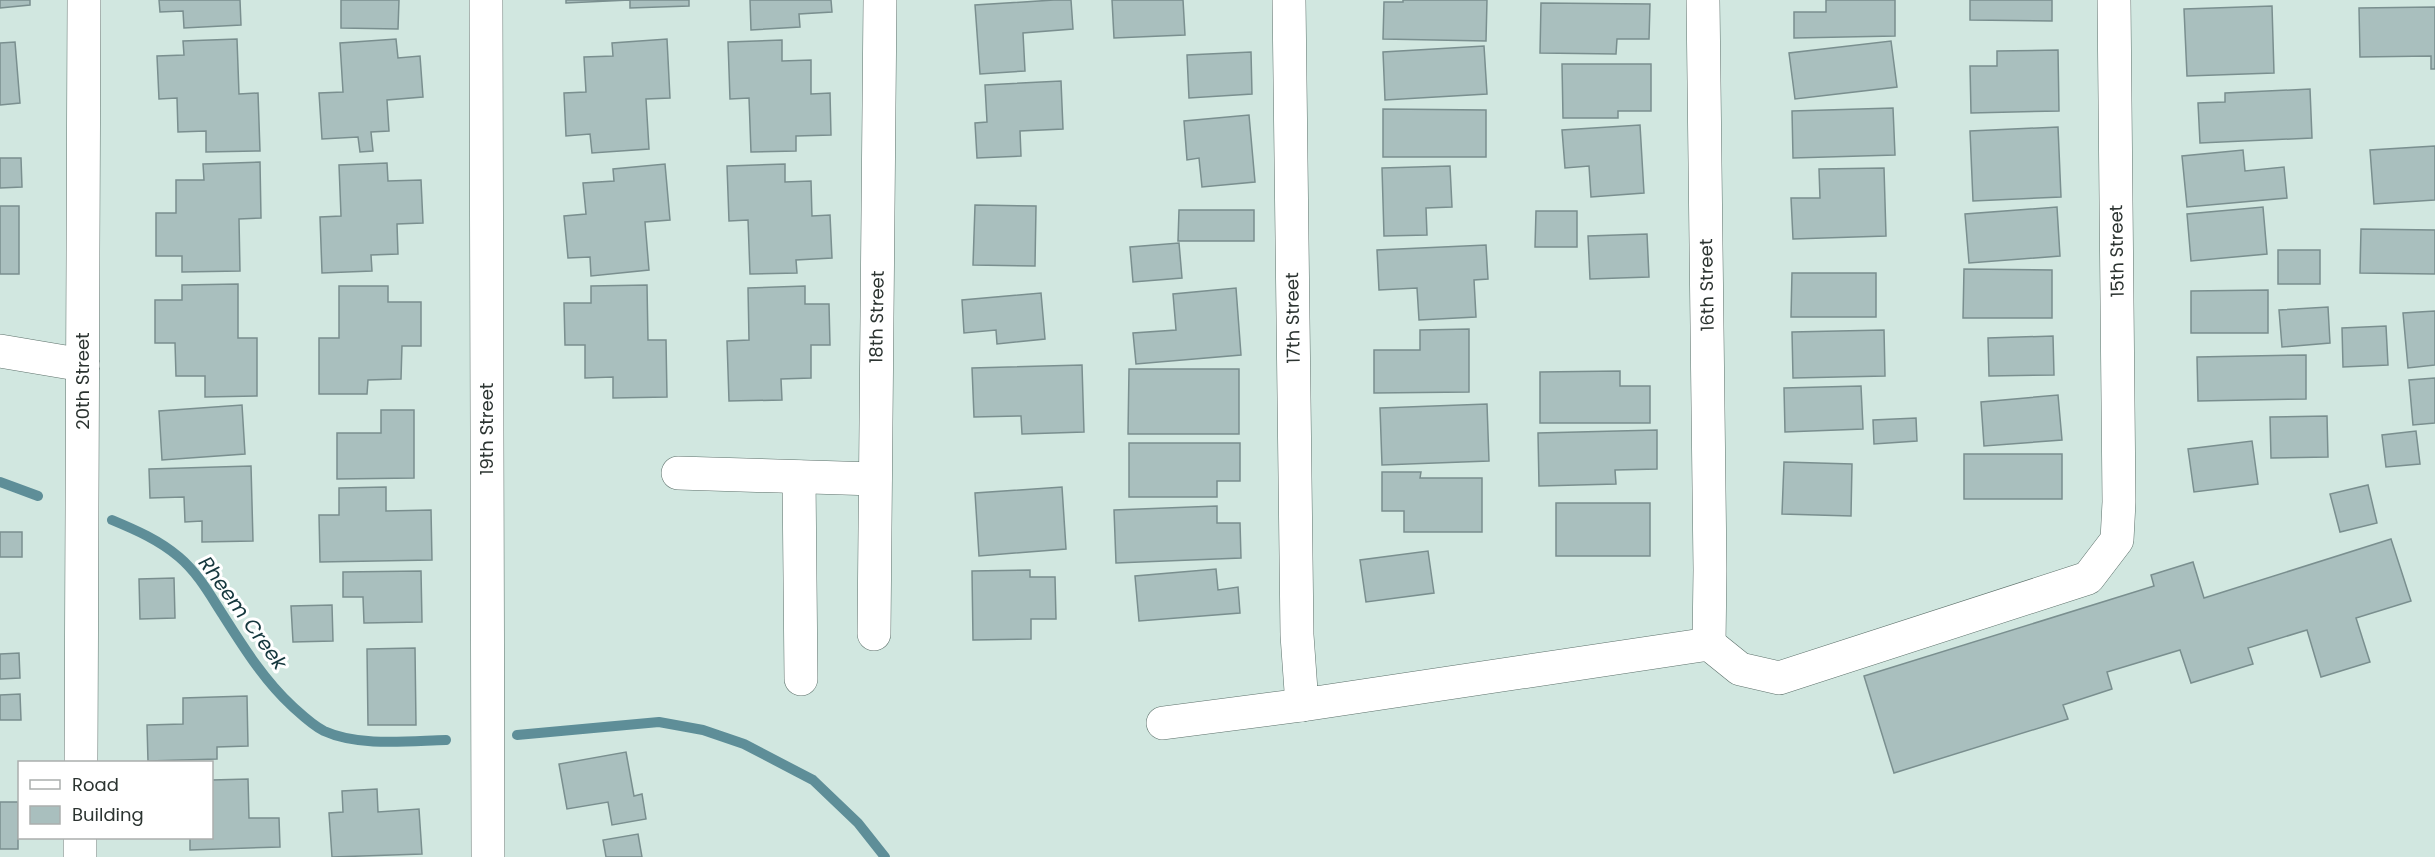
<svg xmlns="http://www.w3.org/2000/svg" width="2435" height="857" font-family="Poppins,sans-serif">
	<rect width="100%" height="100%" fill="#d1e7e0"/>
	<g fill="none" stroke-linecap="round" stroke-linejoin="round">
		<g stroke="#5e8e98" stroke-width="10">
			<polyline points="0,482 38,496"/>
			<path d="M 112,520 C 136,530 159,540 179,557 C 198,573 210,595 223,615 C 244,648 264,680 292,706 C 302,715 312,725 324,731 C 359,747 409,741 446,740"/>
			<polyline points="517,735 659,722 703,730 744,744 813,780 858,823 885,857"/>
		</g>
	</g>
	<g fill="#a9bfbe" stroke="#7a8f8f" stroke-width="1.5">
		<polygon points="0,0 30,0 30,5 0,8"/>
		<polygon points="159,0 240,0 241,25 184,28 183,11 160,12"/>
		<polygon points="341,0 399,0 398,29 341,28"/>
		<polygon points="566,0 689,0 689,6 630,8 630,0 566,3"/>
		<polygon points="750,0 831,0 832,12 799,14 800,27 751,30"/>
		<polygon points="1054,0 1071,0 1073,29 1023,33 1025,71 980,74 975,5"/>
		<polygon points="1112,0 1183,0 1185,35 1114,38"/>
		<polygon points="1403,0 1487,0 1486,41 1383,39 1384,2 1403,2"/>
		<polygon points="1826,0 1895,0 1895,36 1794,38 1794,12 1826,12"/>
		<polygon points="1970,0 2052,0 2052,21 1970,20"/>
		<polygon points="1541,3 1650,4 1649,39 1617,39 1616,54 1540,53"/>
		<polygon points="2272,6 2274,73 2187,76 2184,9"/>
		<polygon points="2435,7 2435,69 2431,69 2431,56 2360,57 2359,8"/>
		<polygon points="237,39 239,94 258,93 260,151 206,152 206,131 178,132 177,98 159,99 157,56 184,55 183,41"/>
		<polygon points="396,39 398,58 420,56 423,97 387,100 389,131 371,132 373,151 360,152 358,137 322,139 319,93 343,92 340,43"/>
		<polygon points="667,39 670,98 646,99 649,149 592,153 590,134 566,136 564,93 586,92 584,57 613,56 612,43"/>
		<polygon points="782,40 782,61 811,60 811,94 830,93 831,135 796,136 796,151 751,152 749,98 730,99 728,42"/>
		<polygon points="1891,41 1897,87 1795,99 1789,53"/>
		<polygon points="15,42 20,103 0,105 0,43"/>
		<polygon points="1484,46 1487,94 1385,100 1383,52"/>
		<polygon points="2058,50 2059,111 1971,113 1970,66 1997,66 1997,51"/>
		<polygon points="1251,52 1252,94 1189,98 1187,55"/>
		<polygon points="1562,64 1651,64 1651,111 1618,111 1618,118 1563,118"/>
		<polygon points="1061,81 1063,129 1020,131 1021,156 977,158 975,123 987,122 985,85"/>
		<polygon points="2310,89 2312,138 2200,143 2198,103 2225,102 2225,93"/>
		<polygon points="1893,108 1895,155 1793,158 1792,111"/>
		<polygon points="1383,109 1486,110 1486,157 1383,157"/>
		<polygon points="1249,115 1255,182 1202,187 1199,158 1187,160 1184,121"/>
		<polygon points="1640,125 1644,193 1591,197 1589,166 1565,168 1562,130"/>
		<polygon points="2058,127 2061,197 1973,201 1970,131"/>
		<polygon points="2435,146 2435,200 2374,204 2370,150"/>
		<polygon points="2243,150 2245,171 2284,167 2287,198 2187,207 2182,156"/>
		<polygon points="0,158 21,158 22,187 0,188"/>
		<polygon points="260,162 261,218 239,219 240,271 182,272 182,256 156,256 156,213 176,213 176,180 204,180 203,164"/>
		<polygon points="387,163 388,181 421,180 423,223 397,224 398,254 371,255 372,271 322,273 320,217 341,216 339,165"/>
		<polygon points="665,164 670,220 645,222 649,270 591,276 590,257 568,258 564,216 586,214 583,183 614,181 613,169"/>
		<polygon points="785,164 785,182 811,181 812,216 830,215 832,258 796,260 797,273 750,274 748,220 729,221 727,166"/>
		<polygon points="1450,166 1452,207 1426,208 1427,235 1384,236 1382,168"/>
		<polygon points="1884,168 1886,236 1793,239 1791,198 1820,198 1819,169"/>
		<polygon points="975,205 1036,206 1035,266 973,265"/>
		<rect x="0" y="206" width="19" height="68"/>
		<polygon points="2057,207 2060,256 1969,263 1965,214"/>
		<polygon points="2263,207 2267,254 2191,261 2187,214"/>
		<polygon points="1179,210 1254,210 1254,241 1178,241"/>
		<polygon points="1536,211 1577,211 1577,247 1535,247"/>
		<polygon points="2361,229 2435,230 2435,274 2360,273"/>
		<polygon points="1647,234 1649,277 1590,279 1588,236"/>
		<polygon points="1179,243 1182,278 1133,282 1130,247"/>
		<polygon points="1486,245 1488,279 1474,280 1476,317 1419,320 1417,288 1379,290 1377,250"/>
		<rect x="2278" y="250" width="42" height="34"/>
		<polygon points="1964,269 2052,270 2052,318 1963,318"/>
		<polygon points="1792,273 1876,273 1876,317 1791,317"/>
		<polygon points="238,284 238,338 257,338 257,396 205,397 205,376 176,376 175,343 155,343 155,300 182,300 182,285"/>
		<polygon points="647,285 648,340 666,340 667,397 613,398 613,377 585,378 585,345 565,345 564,303 591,303 591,286"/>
		<polygon points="339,286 388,286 388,302 421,302 421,346 402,346 401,379 368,380 367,394 319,394 319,338 339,338"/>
		<polygon points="805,286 805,304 829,304 830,345 811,345 811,378 781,379 782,400 729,401 727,341 749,340 748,288"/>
		<polygon points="1236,288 1241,355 1136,364 1133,333 1176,330 1173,294"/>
		<polygon points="2268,290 2268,333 2191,333 2191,291"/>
		<polygon points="1041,293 1045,339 997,344 996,330 964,333 962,300"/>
		<polygon points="2328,307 2330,343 2282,347 2279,310"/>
		<polygon points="2435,311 2435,365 2408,368 2403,313"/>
		<polygon points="2386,326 2388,365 2343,367 2342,328"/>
		<polygon points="1469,329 1469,392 1374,393 1374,350 1420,350 1420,330"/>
		<polygon points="1884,330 1885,376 1793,378 1792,332"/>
		<polygon points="2053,336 2054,375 1989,376 1988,338"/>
		<polygon points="2306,355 2306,399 2198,401 2197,357"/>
		<polygon points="1082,365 1084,432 1022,434 1021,416 974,417 972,368"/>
		<polygon points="1129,369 1239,369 1239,434 1128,434"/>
		<polygon points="1620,371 1620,386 1650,386 1650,423 1540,423 1540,372"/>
		<polygon points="2435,378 2435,423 2413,425 2409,380"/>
		<polygon points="1861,386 1863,429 1785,432 1784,388"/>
		<polygon points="2058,395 2062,440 1984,446 1981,402"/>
		<polygon points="1487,404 1489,461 1382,465 1380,408"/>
		<polygon points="242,405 245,454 162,460 159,411"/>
		<polygon points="381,410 414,410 414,478 337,479 337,433 381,433"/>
		<polygon points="2327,416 2328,457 2271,458 2270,417"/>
		<polygon points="1916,418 1917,441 1874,444 1873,420"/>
		<polygon points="1657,430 1657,469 1615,470 1616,484 1539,486 1538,433"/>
		<polygon points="2416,431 2420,464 2386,467 2382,435"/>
		<polygon points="2252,441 2258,484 2194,492 2188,449"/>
		<polygon points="1129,443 1240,443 1240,481 1217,481 1217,497 1129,497"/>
		<rect x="1964" y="454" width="98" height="45"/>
		<polygon points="1784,462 1852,464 1851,516 1782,514"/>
		<polygon points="251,466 253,541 202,542 202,521 185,522 184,497 150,498 149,469"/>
		<polygon points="1382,472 1421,472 1420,478 1482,478 1482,532 1404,532 1404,511 1382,511"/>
		<polygon points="2368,485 2377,523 2340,532 2330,494"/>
		<polygon points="386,487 386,511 431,510 432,560 320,562 319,515 339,515 339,488"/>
		<polygon points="1062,487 1066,549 979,556 975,493"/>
		<rect x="1556" y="503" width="94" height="53"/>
		<polygon points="1217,506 1217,523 1240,523 1241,558 1116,563 1114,510"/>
		<rect x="0" y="532" width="22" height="25"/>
		<polygon points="2391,539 2411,601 2356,618 2370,662 2321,677 2307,630 2248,648 2253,664 2191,683 2180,650 2107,672 2112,689 2063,705 2068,719 1894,773 1864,676 2154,586 2151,575 2193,562 2204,598"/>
		<polygon points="1428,551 1434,593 1366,602 1360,560"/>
		<polygon points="1216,569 1218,590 1238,587 1240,613 1139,621 1135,576"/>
		<polygon points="1030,570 1030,577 1055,577 1056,619 1031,619 1031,639 973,640 972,571"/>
		<polygon points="421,571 422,622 364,623 363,597 343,597 343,572"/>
		<polygon points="174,578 175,618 140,619 139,579"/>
		<polygon points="332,605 333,641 293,642 291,606"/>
		<polygon points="415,648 416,725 368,725 367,649"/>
		<polygon points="19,653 20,678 0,679 0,654"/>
		<polygon points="20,694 21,720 0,720 0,695"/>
		<polygon points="247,696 248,746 217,747 217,759 148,761 147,725 183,724 183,698"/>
		<polygon points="626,752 634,796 642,794 646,819 612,825 608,802 567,809 559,764"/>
		<polygon points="248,779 249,818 279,818 280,847 190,850 190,838 212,838 212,780"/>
		<polygon points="377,789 378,812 419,809 422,854 332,857 329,813 343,812 342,791"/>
		<rect x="0" y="802" width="18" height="47"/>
		<polygon points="638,834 642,857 606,857 603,840"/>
	</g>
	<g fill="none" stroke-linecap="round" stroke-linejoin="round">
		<defs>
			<g id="minor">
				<polyline points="486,0 488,857"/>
				<polyline points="1289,0 1297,635 1302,705 1709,644 1740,669 1779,678 2088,578 2117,540 2119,502 2114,0"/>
				<polyline points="1703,0 1710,570 1709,644"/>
				<polyline points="0,351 83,365"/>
				<polyline points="678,473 875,479"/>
				<polyline points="799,477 801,679"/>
				<polyline points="874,634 880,0"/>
				<polyline points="1163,723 1302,705"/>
				<polyline points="81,762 84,0"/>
				<polyline points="80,857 80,838"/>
			</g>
		</defs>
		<use href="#minor" stroke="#5d716b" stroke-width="34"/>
		<use href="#minor" stroke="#fff" stroke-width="33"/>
	</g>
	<g text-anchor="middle" stroke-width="6" stroke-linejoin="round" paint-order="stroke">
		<g font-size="18" fill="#2c3431" stroke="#fff">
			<text transform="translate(2117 251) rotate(-91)" y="6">15th Street</text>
			<text transform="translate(1707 285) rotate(-91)" y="6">16th Street</text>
			<text transform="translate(877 317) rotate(-89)" y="6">18th Street</text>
			<text transform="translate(1293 318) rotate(-91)" y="6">17th Street</text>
			<text transform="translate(83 381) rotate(-90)" y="6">20th Street</text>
			<text transform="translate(487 429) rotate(-90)" y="6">19th Street</text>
		</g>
		<g font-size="20" font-style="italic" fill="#15373d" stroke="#fff">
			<text transform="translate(243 613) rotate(54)" y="7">Rheem Creek</text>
		</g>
	</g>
	<rect x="18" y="761" width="195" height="78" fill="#ffffff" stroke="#abaead" stroke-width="1.5"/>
	<rect x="30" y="780" width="30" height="9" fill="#ffffff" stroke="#abaead" stroke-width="1.5"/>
	<text x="72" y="791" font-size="18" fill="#2c3431">Road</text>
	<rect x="30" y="806" width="30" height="18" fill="#a9bfbe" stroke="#abaead" stroke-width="1.5"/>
	<text x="72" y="821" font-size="18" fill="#2c3431">Building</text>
</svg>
